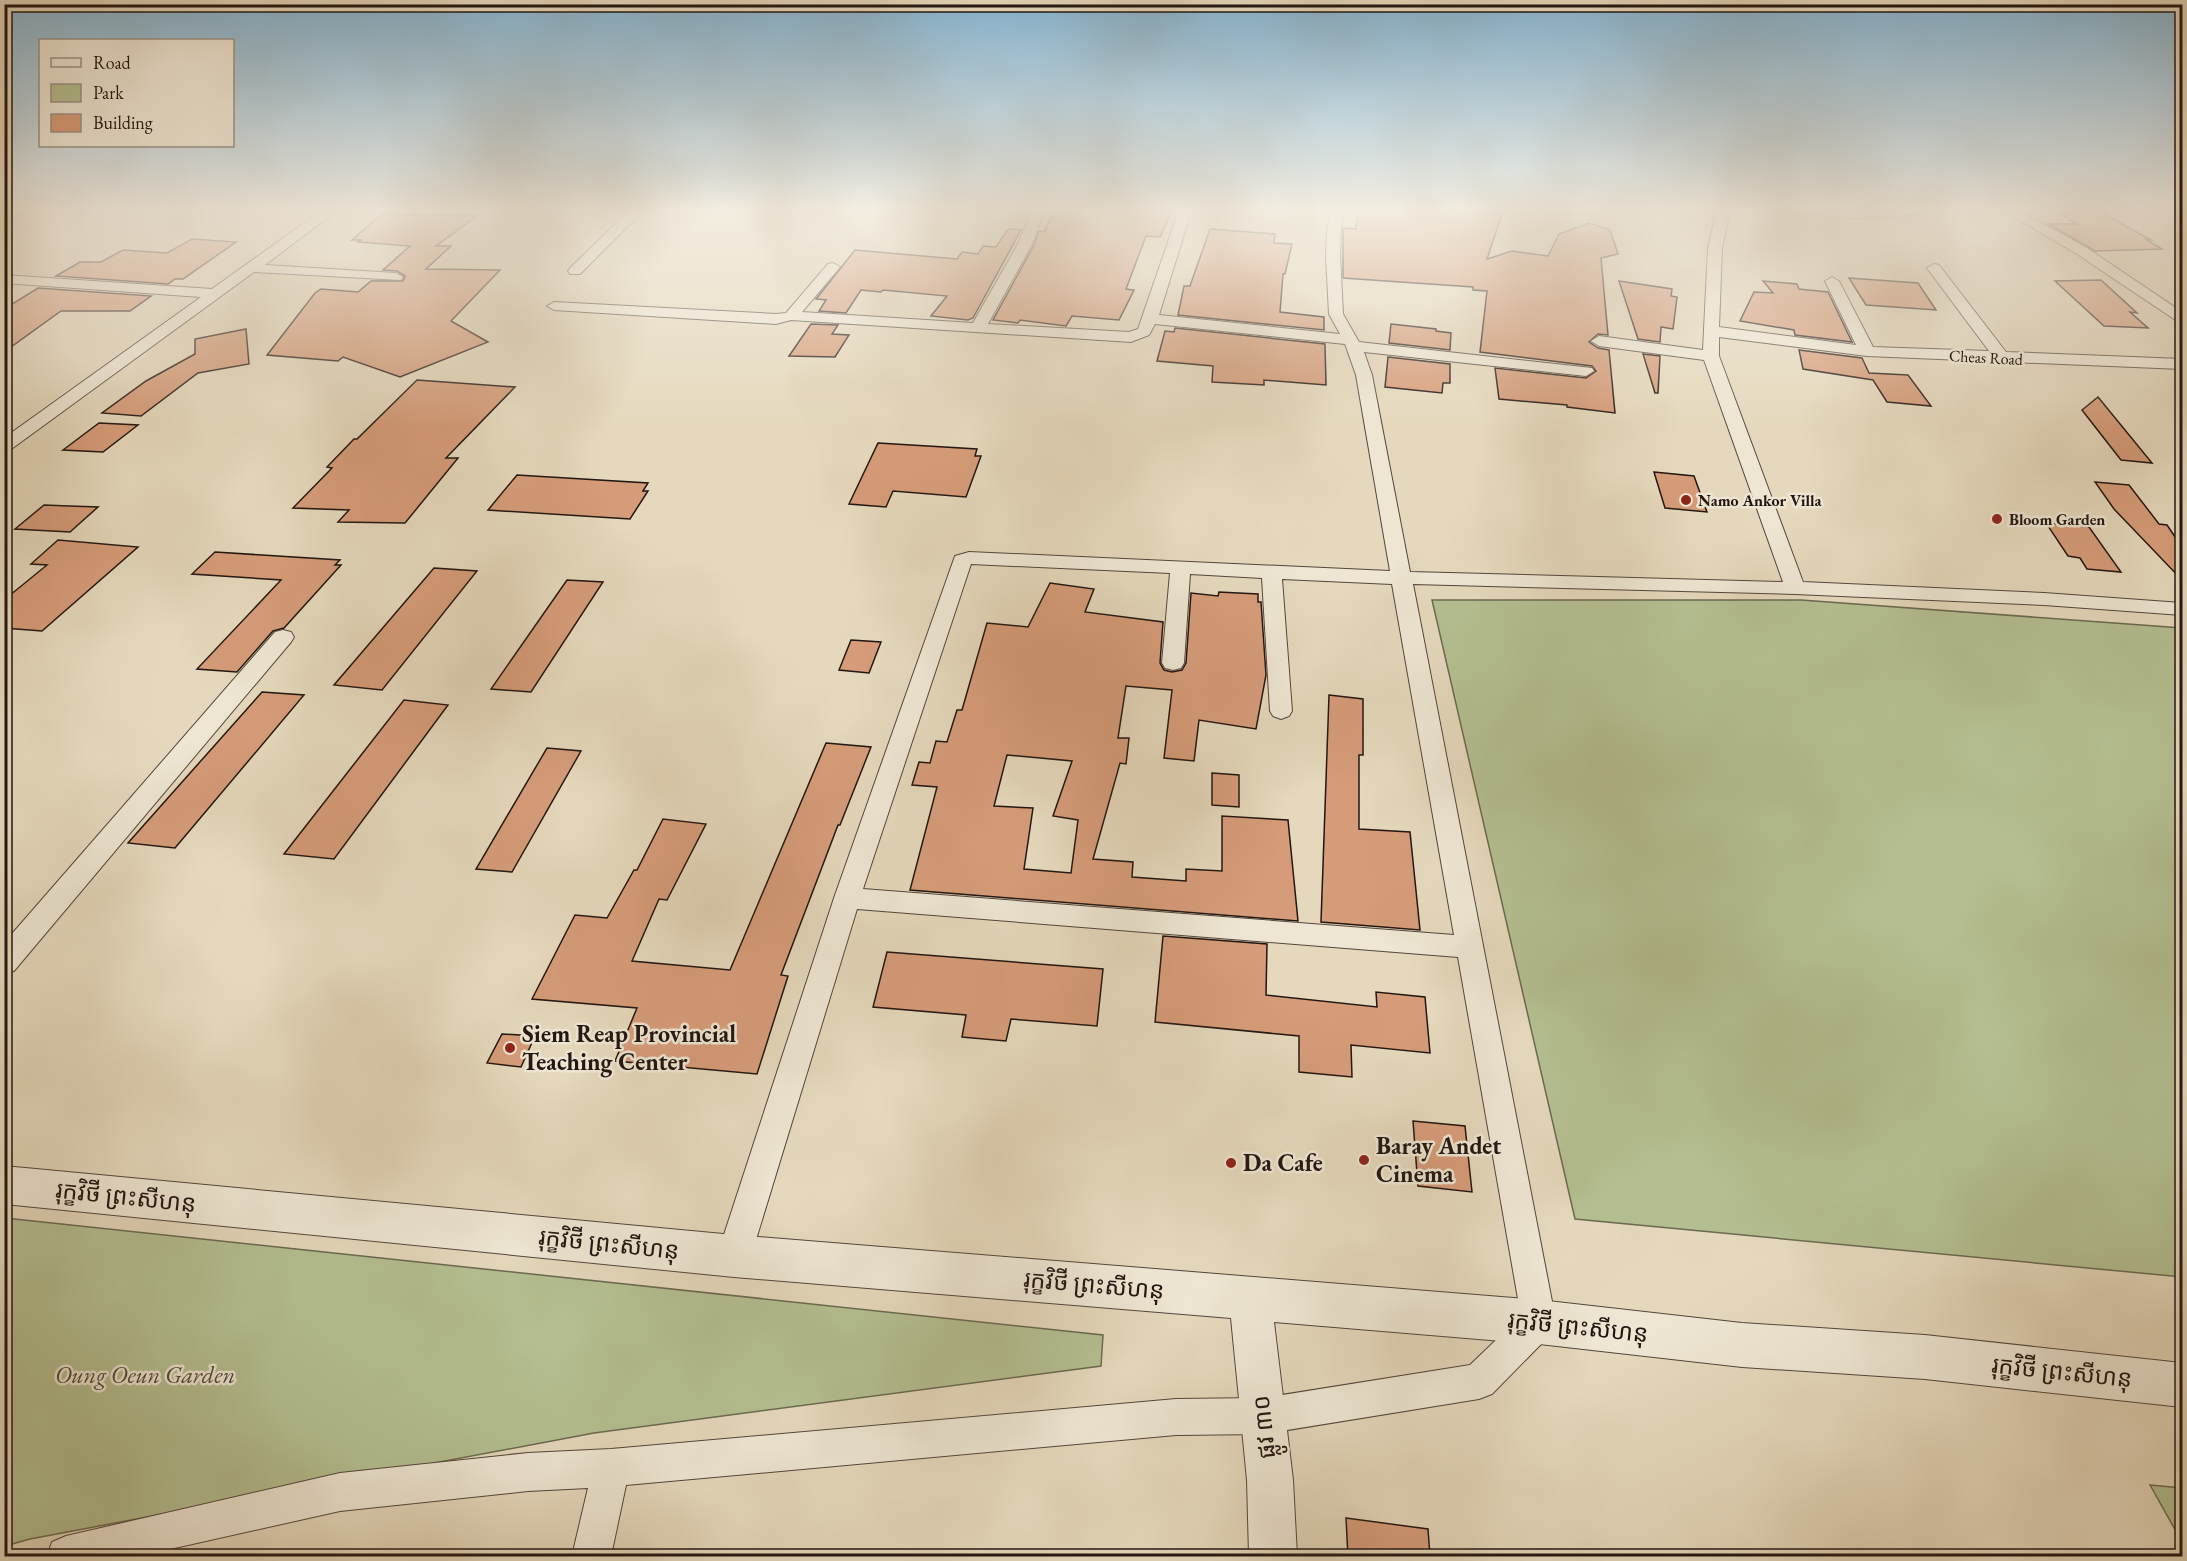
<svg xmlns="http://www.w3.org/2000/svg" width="2187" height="1561" font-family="'EB Garamond','Noto Sans Khmer',serif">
	<rect width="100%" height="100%" fill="#e5d8bc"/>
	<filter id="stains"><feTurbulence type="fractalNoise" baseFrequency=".00333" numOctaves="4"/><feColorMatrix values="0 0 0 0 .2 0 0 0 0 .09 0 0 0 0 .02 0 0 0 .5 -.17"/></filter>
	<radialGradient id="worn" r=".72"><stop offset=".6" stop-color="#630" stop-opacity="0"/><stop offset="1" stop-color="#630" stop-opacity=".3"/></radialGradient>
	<g fill="#b4bf91" stroke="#6b6a52" stroke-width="1.5">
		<polygon points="1432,600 1801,600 2182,628 2182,1277 1575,1219"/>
		<polygon points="5,1218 1103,1335 1101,1366 594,1433 30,1539 5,1546"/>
		<polygon points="2150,1485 2182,1488 2182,1542"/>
	</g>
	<g fill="#d69c79" stroke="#221612" stroke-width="1.5" fill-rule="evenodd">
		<polygon points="1065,209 1173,209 1160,237 1146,236 1126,289 1134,290 1119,320 1072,316 1066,326 1020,320 1018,323 993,320 1034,245 1039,231 1044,232 1054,211 1064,211"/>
		<polygon points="1358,209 1415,209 1502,214 1487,259 1512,251 1548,256 1559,234 1589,223 1610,230 1618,254 1601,258 1608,335 1598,334 1589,342 1598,348 1609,350 1615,413 1567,407 1567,405 1499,399 1495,368 1586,378 1596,371 1592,366 1480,352 1487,291 1473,290 1473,287 1343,278 1343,228 1356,229"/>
		<polygon points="2052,209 2096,209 2151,240 2147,240 2162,249 2095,251 2048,224 2077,224"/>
		<polygon points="382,214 477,216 436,246 451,246 426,269 500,270 451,321 488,342 400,377 343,357 338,361 267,355 315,293 321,289 358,292 371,281 403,281 405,276 397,271 383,270 410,246 358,242 361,240 352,240"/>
		<polygon points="1008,229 1021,230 973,318 968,320 931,316 947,296 883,290 881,292 861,290 846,313 819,311 826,300 816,299 855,250 957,259 962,252 978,254 983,246 996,247"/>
		<polygon points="1210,229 1275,234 1274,243 1292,244 1285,274 1283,274 1280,312 1324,317 1324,330 1178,315 1184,286 1190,286"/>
		<polygon points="192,239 236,242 183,279 175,279 168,284 56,276 80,262 101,262 123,250 167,253"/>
		<polygon points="1849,278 1918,283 1936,310 1866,305"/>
		<polygon points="2101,280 2137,313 2130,312 2148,328 2104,326 2055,281"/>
		<polygon points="1619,281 1672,289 1671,296 1677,297 1673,329 1661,327 1660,342 1638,339"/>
		<polygon points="1763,281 1797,284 1799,289 1828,292 1852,342 1795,335 1794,330 1740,321 1754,292 1773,293"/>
		<polygon points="38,288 151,296 130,311 61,311 4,352 4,309"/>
		<polygon points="811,324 838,325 832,334 849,335 835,357 789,356"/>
		<polygon points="1391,324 1436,329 1436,331 1451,333 1450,350 1389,343"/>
		<polygon points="1175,328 1325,344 1326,385 1264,380 1264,385 1212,382 1213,366 1157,361 1165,331 1174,332"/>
		<polygon points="246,329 249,364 198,373 141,416 102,413 146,381 195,354 195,339"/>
		<polygon points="1799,350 1862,358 1869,373 1908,375 1931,406 1887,402 1873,380 1803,369"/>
		<polygon points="1643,354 1660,356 1658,393 1655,393"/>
		<polygon points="1388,357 1450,364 1450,383 1443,383 1442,393 1385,387"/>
		<polygon points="417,380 515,387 446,458 458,458 405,523 338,522 349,510 293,508 332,468 327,467 354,439 357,439"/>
		<polygon points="2098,397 2152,463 2121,460 2082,410"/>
		<polygon points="99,423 138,425 103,452 63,450"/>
		<polygon points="878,443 977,449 975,456 981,456 966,497 893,491 886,507 849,504"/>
		<polygon points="1654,472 1694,476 1707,512 1665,508"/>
		<polygon points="517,475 648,483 643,491 648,491 630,519 488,510"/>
		<polygon points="2095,482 2129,485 2159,524 2167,525 2182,547 2182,580 2114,509"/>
		<polygon points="44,505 69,506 98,507 70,532 15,529"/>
		<polygon points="2046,523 2089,527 2121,572 2087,569 2080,558 2068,556"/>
		<polygon points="58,540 138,547 42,631 4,628 4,600 47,565 31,564"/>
		<polygon points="215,552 340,560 335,565 341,565 284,628 273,631 237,672 197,669 281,580 192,574"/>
		<polygon points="434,568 477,571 382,690 334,685"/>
		<polygon points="567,580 603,582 531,692 491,689"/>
		<path d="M 1050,583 L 1094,589 L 1085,612 L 1163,622 L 1160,663 L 1164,670 L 1172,672 L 1182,670 L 1186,663 L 1191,593 L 1218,596 L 1219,592 L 1258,594 L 1258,602 L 1261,602 L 1266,675 L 1256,729 L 1199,720 L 1194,761 L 1164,758 L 1172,690 L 1126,686 L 1118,738 L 1129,738 L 1126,764 L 1120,763 L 1093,859 L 1133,862 L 1132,877 L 1186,881 L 1186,869 L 1222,871 L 1222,816 L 1288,820 L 1298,921 L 910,890 L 937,787 L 912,785 L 919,762 L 930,763 L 936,741 L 947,742 L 957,710 L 962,710 L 987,623 L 1028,627 ZM 1007,755 L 1072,761 L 1053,816 L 1078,820 L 1071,873 L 1024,869 L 1033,808 L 994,806 Z"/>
		<polygon points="851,640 881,642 869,673 839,670"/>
		<polygon points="262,692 304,695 175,848 128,843"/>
		<polygon points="1329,695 1363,699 1363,755 1359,755 1359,829 1410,832 1420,930 1321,922"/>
		<polygon points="404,700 448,705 334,859 284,854"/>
		<polygon points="826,743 871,747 840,825 838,825 781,975 788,976 757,1074 615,1061 637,1008 532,999 575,915 607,918 634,870 637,870 663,819 706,824 667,900 659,899 632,961 730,970"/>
		<polygon points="547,748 581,751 512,872 476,869"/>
		<polygon points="1212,773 1239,775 1239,807 1212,805"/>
		<polygon points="1163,936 1267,944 1266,995 1377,1007 1376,992 1425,997 1430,1053 1351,1045 1352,1077 1299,1072 1299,1036 1155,1022"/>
		<polygon points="887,952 1103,969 1097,1026 1011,1019 1006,1041 962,1037 966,1015 873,1007"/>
		<polygon points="502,1034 535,1036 521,1067 487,1063"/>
		<polygon points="1413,1121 1465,1126 1472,1192 1418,1186"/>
		<polygon points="1346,1518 1428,1529 1430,1557 1348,1557"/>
	</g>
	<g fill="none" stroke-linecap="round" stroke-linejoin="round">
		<defs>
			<g id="minor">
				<polygon points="14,209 31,209 4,223 4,214"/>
				<polygon points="324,209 339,209 265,265 396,273 403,277 401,280 254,272 10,450 4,451 4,438 201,297 4,283 4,275 212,289"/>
				<polygon points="631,209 645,209 580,274 570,274 568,271 570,268"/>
				<path d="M 1032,209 L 1045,209 L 1032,244 L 988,324 L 1129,332 L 1138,329 L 1178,213 L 1181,209 L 1195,209 L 1190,215 L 1159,315 L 1340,334 L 1329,314 L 1326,256 L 1327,228 L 1332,209 L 1344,209 L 1341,228 L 1340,256 L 1343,314 L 1359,342 L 1592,368 L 1594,371 L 1586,376 L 1364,352 L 1372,375 L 1410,572 L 1783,582 L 1704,360 L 1599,346 L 1591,341 L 1599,336 L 1703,350 L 1708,248 L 1717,209 L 1730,209 L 1722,248 L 1719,327 L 1856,345 L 1825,281 L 1832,277 L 1839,281 L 1873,347 L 1989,351 L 1927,268 L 1934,264 L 1939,265 L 2006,352 L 2182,359 L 2182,369 L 1867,356 L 1719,337 L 1719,356 L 1803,582 L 2044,593 L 2182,603 L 2182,615 L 2044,605 L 1795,594 L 1413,584 L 1556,1322 L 1551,1334 L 1492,1394 L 1479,1399 L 1263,1434 L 1176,1435 L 626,1485 L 611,1556 L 572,1556 L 588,1488 L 528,1491 L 340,1511 L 139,1556 L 47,1556 L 52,1542 L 66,1536 L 340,1473 L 528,1453 L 611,1449 L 1176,1399 L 1263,1398 L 1470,1365 L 1521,1316 L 1458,957 L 857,909 L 751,1256 L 746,1268 L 734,1273 L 722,1268 L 717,1256 L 834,898 L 955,556 L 969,552 L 1390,571 L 1356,375 L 1345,344 L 1155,324 L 1149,335 L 1131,342 L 791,320 L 776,324 L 554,310 L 547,306 L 554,302 L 776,314 L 786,313 L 828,264 L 833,263 L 840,267 L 802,312 L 973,323 L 1018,244 ZM 971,564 L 1170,573 L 1162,663 L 1165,668 L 1173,670 L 1181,668 L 1184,663 L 1190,574 L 1262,578 L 1270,711 L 1273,716 L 1281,719 L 1289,716 L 1292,711 L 1282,579 L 1392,584 L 1454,935 L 863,889 Z"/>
				<polygon points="1788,209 1953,209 1947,213 1856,218 1794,213"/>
				<polygon points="2000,209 2016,209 2087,248 2182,312 2182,322 2177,321 2077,254"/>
				<polygon points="2171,209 2182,209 2182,216"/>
				<polygon points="283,630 291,632 294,637 291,642 14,971 4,974 4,943 275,632"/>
			</g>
			<polygon id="tertiary" points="4,1166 734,1235 1539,1300 1742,1323 1925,1335 2182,1363 2182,1407 1925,1379 1742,1367 1539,1344 1274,1322 1293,1480 1297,1556 1249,1556 1247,1480 1231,1318 734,1277 4,1204"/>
		</defs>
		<use href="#minor" stroke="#53463c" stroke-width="2"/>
		<use href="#tertiary" stroke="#53463c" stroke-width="2"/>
		<use href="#minor" fill="#eee6d3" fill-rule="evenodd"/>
		<use href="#tertiary" fill="#eee6d3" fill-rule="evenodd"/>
	</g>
	<linearGradient id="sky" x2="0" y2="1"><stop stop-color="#87b6d4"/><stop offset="0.49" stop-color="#f3ede1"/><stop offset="1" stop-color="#f3ede1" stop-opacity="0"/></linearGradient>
	<rect width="2187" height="428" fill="url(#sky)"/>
	<g fill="#8f2418" stroke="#eee6d3" stroke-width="2">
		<circle cx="1686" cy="500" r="6"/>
		<circle cx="1997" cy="519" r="6"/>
		<circle cx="510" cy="1048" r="6"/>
		<circle cx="1364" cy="1160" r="6"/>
		<circle cx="1231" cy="1163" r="6"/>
	</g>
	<g text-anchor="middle" stroke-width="5" stroke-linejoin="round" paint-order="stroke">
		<g font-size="16" fill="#221612" stroke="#eee6d3">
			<text transform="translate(1986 357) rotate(3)" y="6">Cheas Road</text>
		</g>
		<g font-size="16" font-weight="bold" fill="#221612" stroke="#eee6d3" text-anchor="start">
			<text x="1698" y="506">Namo Ankor Villa</text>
			<text x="2009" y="525">Bloom Garden</text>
		</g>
		<g font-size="24" font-weight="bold" fill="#221612" stroke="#eee6d3" text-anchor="start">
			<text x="522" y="1042">Siem Reap Provincial<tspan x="522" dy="28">Teaching Center</tspan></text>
			<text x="1376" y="1154">Baray Andet<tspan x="1376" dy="28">Cinema</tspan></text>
			<text x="1243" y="1171">Da Cafe</text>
		</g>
		<g font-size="24" fill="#221612" stroke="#eee6d3">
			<text transform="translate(126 1197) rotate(6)" y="8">រុក្ខវិថី ព្រះសីហនុ</text>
			<text transform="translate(609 1244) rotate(6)" y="8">រុក្ខវិថី ព្រះសីហនុ</text>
			<text transform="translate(1094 1285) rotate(5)" y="8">រុក្ខវិថី ព្រះសីហនុ</text>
			<text transform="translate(1578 1327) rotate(6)" y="8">រុក្ខវិថី ព្រះសីហនុ</text>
			<text transform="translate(2062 1372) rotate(6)" y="8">រុក្ខវិថី ព្រះសីហនុ</text>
			<text transform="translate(1264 1427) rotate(-96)" y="8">ផ្លូវ ៣០</text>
		</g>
		<g font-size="24" font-style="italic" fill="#4e4938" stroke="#eee6d3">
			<text x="145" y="1383">Oung Oeun Garden</text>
		</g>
	</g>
	<rect width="2187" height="1561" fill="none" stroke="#e5d8bc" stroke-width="24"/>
	<rect x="6" y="6" width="2175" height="1549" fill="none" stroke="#221612" stroke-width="3"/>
	<rect x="12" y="12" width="2163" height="1537" fill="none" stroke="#221612" stroke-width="1.5"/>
	<rect x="39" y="39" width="195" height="108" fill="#eee6d3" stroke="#9c9386" stroke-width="1.5"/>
	<rect x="51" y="58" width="30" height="9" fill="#eee6d3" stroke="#9c9386" stroke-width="1.5"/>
	<text x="93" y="69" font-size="18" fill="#221612">Road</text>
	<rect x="51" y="84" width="30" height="18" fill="#b4bf91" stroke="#9c9386" stroke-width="1.5"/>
	<text x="93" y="99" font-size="18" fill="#221612">Park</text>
	<rect x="51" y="114" width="30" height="18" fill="#d69c79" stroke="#9c9386" stroke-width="1.5"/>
	<text x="93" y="129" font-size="18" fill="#221612">Building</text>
	<rect width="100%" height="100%" filter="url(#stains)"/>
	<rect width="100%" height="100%" fill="url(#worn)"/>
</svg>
